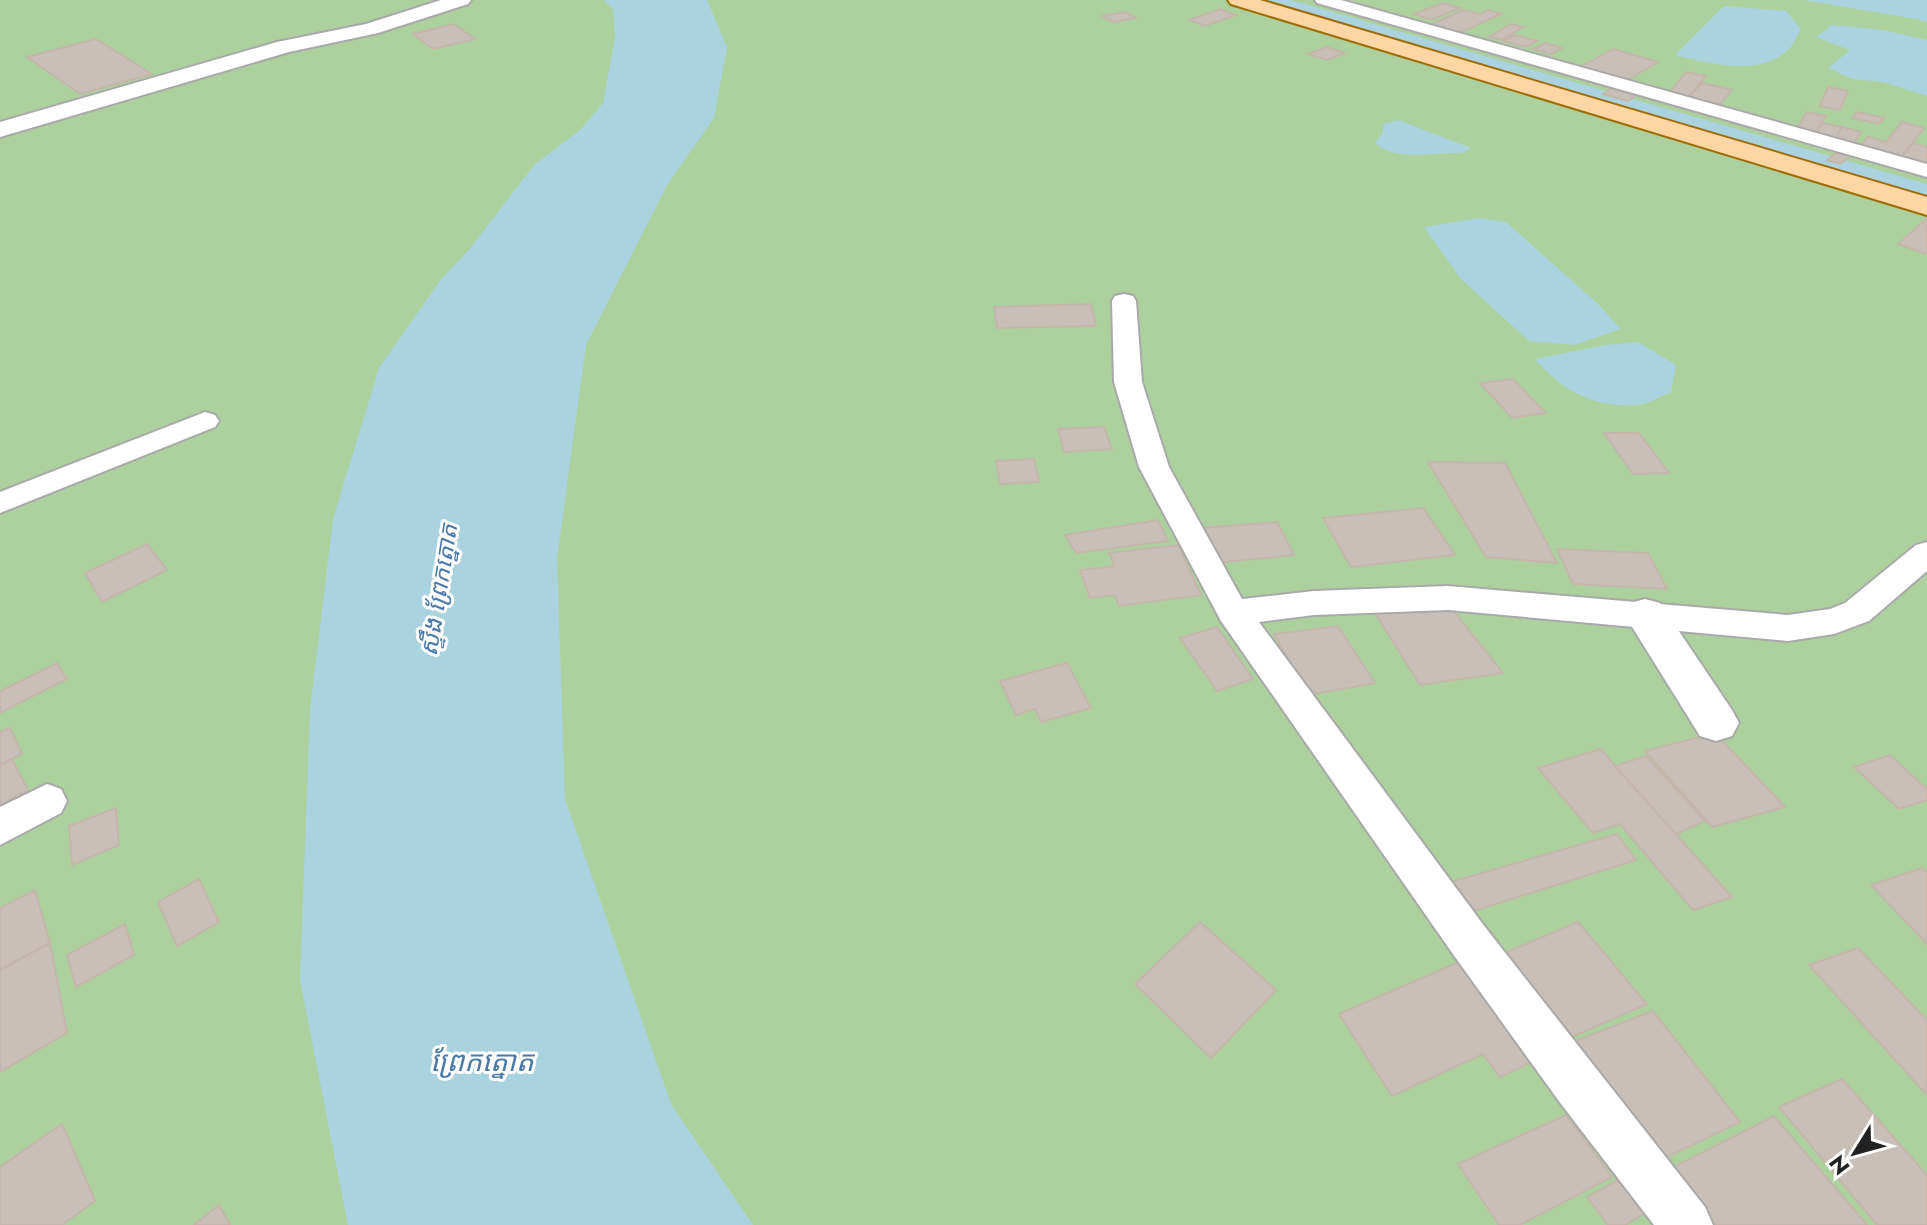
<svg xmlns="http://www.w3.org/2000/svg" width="1927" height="1225" font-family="Jost,'Noto Sans Khmer',sans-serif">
	<rect width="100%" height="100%" fill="#f2efe9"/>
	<rect fill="#add19e" x="0" y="0" width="1927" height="1225"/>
	<g fill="#aad3df">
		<polygon points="604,0 707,0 727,47 714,118 667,185 586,345 557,558 565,799 671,1104 753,1225 348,1225 300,980 310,710 333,519 379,368 442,278 468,251 534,165 580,130 603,103 615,37 613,9"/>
		<polygon points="1804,0 1927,0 1927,22 1916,19"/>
		<path d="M 1724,6 L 1786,11 L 1801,29 C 1797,35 1793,46 1787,51 C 1758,77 1708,63 1675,55 Z"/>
		<polygon points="1832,25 1882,30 1927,40 1927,96 1883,82 1853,79 1828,68 1850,50 1816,37"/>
		<path d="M 1398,120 L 1471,148 L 1462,153 C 1436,152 1395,162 1375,143 L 1382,134 L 1384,124 Z"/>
		<polygon points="1479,218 1506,222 1597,303 1621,329 1574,345 1529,341 1461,279 1424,227"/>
		<path d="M 1638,342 L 1676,365 L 1671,392 C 1661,396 1647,405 1636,405 C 1594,408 1561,390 1535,359 L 1605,345 Z"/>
	</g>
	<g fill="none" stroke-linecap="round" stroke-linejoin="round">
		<polygon fill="#aad3df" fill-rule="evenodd" points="1266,0 1291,0 1927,184 1927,197 1268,3"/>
	</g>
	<g fill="#c7bfb8" stroke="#c4b6ab" stroke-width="2">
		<polygon points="1443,3 1460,8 1431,20 1414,14"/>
		<polygon points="1220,9 1236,15 1205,26 1189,20"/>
		<polygon points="1463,10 1480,14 1488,10 1501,14 1455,35 1426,27"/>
		<polygon points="1125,12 1136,18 1113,22 1102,16"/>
		<polygon points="454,24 475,39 433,49 413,34"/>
		<polygon points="1511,24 1523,27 1502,40 1489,37"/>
		<polygon points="1515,35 1537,41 1526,47 1503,41"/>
		<polygon points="96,39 152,74 80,94 27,57"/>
		<polygon points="1545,43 1562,48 1551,54 1533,49"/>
		<polygon points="1327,47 1345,53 1327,60 1308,54"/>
		<polygon points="1613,49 1658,62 1622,83 1577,69"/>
		<polygon points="1686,72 1706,76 1687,99 1669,94"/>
		<polygon points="1702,83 1732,90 1718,106 1687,99"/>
		<polygon points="1613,87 1638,94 1628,101 1603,94"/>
		<polygon points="1828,87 1848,91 1840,110 1820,106"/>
		<polygon points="1807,112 1826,116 1814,134 1796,130"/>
		<polygon points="1857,112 1884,118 1879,124 1852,118"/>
		<polygon points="1902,122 1924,128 1900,159 1859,148 1868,137 1886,142"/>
		<polygon points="1823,123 1842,127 1835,140 1814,134"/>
		<polygon points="1842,127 1861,132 1854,144 1835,140"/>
		<polygon points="1913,143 1927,147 1927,166 1900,159"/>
		<polygon points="1840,150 1852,154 1840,164 1827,160"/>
		<polygon points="1927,218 1927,254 1898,244"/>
		<polygon points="1091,304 1096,326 997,328 994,307"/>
		<polygon points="1513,379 1546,413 1512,418 1480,383"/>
		<polygon points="1104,427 1112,449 1064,452 1058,429"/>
		<polygon points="1604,433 1639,433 1669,473 1633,474"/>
		<polygon points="1034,459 1039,482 1000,484 996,461"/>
		<polygon points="1428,462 1505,463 1557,563 1486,557"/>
		<polygon points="1423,508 1455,555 1351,567 1323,518"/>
		<polygon points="1158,520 1168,541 1076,553 1065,535"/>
		<polygon points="1277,522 1294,555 1215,563 1201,528"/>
		<polygon points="147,544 167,570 102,602 85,573"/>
		<polygon points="1178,545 1201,595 1119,606 1115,595 1090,598 1080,570 1115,566 1109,553"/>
		<polygon points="1557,549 1648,553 1667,589 1573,584"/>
		<polygon points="1448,604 1503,673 1420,685 1375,613"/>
		<polygon points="1338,626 1375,683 1308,695 1274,634"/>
		<polygon points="1217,627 1253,679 1217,691 1180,638"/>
		<polygon points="57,663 67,679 0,713 0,691"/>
		<polygon points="1067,663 1091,708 1041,722 1035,709 1016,715 1000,681"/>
		<polygon points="10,728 22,754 0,765 0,732"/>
		<polygon points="1715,733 1785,807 1712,827 1645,751"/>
		<polygon points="1601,749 1615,766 1732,897 1693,910 1620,824 1593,833 1538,768"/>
		<polygon points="1890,755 1927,789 1927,800 1899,809 1854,767"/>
		<polygon points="1646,756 1705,821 1676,834 1615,766"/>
		<polygon points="12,759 28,790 0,805 0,765"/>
		<polygon points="116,808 119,845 72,865 69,826"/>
		<polygon points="1617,834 1636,860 1467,913 1447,883"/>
		<polygon points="1922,868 1927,872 1927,944 1871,885"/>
		<polygon points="199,879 219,922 177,946 158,902"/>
		<polygon points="35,890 50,943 0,970 0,908"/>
		<polygon points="1200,922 1276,990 1211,1058 1135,984"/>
		<polygon points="1578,922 1647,1004 1563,1041 1500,955"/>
		<polygon points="125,924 134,955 76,987 67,955"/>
		<polygon points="50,943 67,1033 0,1072 0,970"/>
		<polygon points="1858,948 1927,1020 1927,1095 1809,965"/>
		<polygon points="1459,962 1534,1061 1500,1077 1483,1054 1392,1096 1339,1014"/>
		<polygon points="1653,1011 1740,1122 1663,1159 1565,1045"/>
		<polygon points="1842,1079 1927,1175 1927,1225 1877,1225 1779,1107"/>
		<polygon points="1566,1115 1612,1177 1520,1225 1499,1225 1458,1164"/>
		<polygon points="1774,1116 1867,1225 1714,1225 1670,1169"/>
		<polygon points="62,1124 95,1201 62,1225 0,1225 0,1167"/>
		<polygon points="1620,1179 1645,1213 1625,1225 1608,1225 1587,1197"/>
		<polygon points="219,1205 230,1225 194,1225"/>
	</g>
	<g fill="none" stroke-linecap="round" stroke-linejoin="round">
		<defs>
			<g id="minor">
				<polygon points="1315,0 1341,0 1927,164 1927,177 1317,3"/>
				<polygon points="1124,294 1133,296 1136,301 1142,382 1169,467 1242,599 1314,591 1448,586 1788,615 1830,609 1845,603 1916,545 1927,542 1927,571 1869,621 1834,634 1788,641 1448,610 1314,615 1259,622 1485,927 1705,1207 1713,1225 1654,1225 1561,1104 1455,957 1221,621 1139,467 1114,382 1112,301 1115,296"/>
				<polygon points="205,412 215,415 219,421 215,427 0,513 0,492"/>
				<polygon points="47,784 61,789 67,801 61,813 0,845 0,807"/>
			</g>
			<g id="tertiary">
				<polygon points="441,0 471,0 468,4 378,33 289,52 0,137 0,122 277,42 366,24"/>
				<polygon points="1645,599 1660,603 1732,710 1739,723 1732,736 1716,741 1700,736 1624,614 1630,603"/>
			</g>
			<polygon id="primary" points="1228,0 1260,0 1927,197 1927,215 1231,4"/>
		</defs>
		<use href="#minor" stroke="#a9a9a9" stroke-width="4"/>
		<use href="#tertiary" stroke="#a9a9a9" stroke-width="4"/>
		<use href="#primary" stroke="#a06b00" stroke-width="4"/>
		<use href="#minor" fill="#fff" fill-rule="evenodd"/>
		<use href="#tertiary" fill="#fff" fill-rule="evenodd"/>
		<use href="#primary" fill="#fcd6a4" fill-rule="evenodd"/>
	</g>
	<g text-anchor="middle" stroke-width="6" stroke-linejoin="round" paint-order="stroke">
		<g font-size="24" font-style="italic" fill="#4a7aab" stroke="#fff">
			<text transform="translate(439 590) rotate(-81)" y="8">ស្ទឹង ព្រែកត្នោត</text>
		</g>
		<g font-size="28" font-style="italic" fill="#4a7aab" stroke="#fff">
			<text x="482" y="1071">ព្រែកត្នោត</text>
		</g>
	</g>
	<g transform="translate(1855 1153) rotate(233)" stroke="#ffffff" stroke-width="6" paint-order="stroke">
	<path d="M0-6L14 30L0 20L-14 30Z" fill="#222222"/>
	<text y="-12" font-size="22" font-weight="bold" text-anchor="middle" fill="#222222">N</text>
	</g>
</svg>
